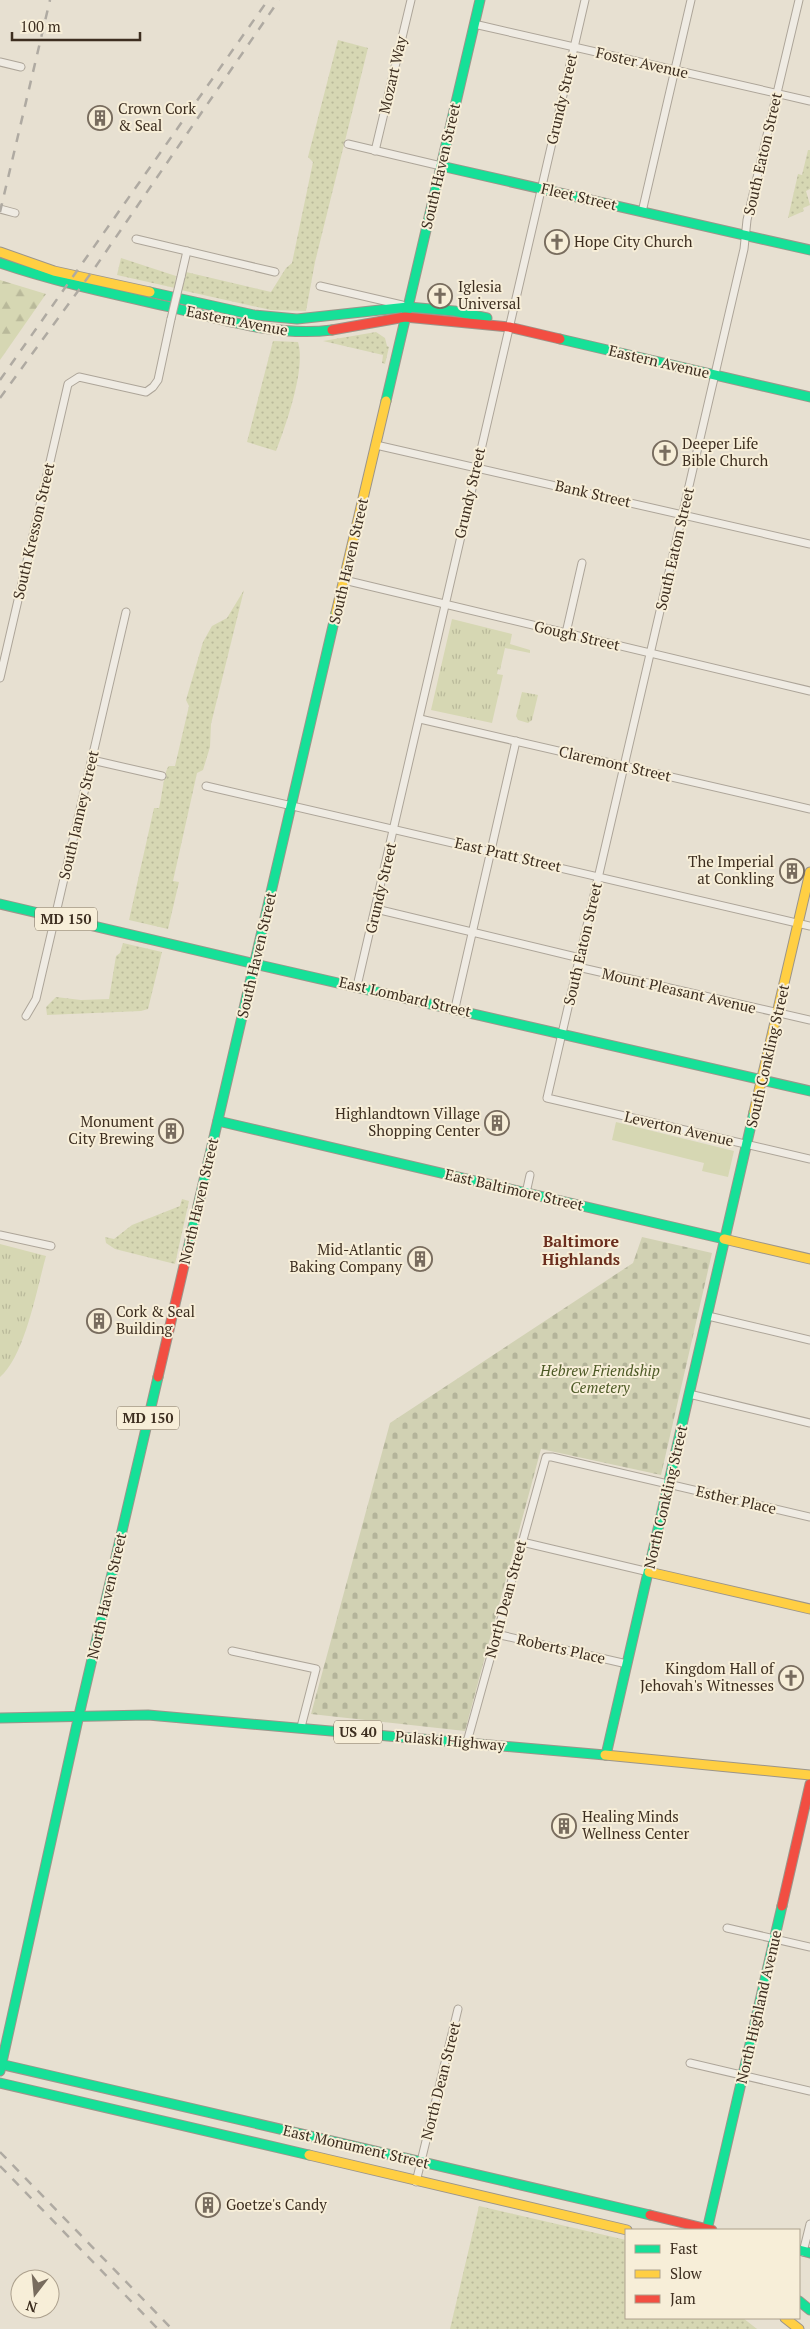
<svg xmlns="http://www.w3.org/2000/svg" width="810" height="2329" font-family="'PT Serif',serif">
	<defs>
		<pattern id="grass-dots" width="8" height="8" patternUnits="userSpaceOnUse" patternTransform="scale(1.25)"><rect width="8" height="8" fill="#d6d7b3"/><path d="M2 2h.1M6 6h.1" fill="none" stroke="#b9b99a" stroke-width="1.8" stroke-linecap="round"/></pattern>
		<pattern id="forest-firs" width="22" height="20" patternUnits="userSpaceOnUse" patternTransform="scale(1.25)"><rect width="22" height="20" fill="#d6d7b3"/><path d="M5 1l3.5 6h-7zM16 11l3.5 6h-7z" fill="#b9b99a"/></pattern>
		<pattern id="cemetery-stones" width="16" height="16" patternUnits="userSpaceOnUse" patternTransform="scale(1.25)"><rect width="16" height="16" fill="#d1d1b3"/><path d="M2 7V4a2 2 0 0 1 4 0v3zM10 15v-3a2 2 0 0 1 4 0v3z" fill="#b4b49a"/></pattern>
		<pattern id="park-tufts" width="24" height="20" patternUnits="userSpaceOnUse" patternTransform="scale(1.25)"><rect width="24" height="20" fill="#d6d7b3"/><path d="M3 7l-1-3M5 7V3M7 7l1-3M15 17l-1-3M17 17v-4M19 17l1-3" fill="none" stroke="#b9b99a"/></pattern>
	</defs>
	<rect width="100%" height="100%" fill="#e7e0d1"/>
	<g fill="url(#grass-dots)">
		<polygon points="338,40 368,48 315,262 306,311 271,310 181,290 186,272 271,292 286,268 292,263 313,162 308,157"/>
		<polygon points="808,150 810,150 810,189 806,191 810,205 803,208 804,211 788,218 798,174 802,175"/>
		<polygon points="121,258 176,276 175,288 117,275"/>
		<polygon points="376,332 385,338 387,346 389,347 385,364 382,363 383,355 323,341"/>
		<path d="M 273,341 L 298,342 C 306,369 286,424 276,451 L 247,442 Z"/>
		<path d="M 244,590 L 211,724 L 210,747 L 203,770 L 197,773 L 173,881 L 179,882 L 168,929 L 129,920 L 154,808 L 159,808 C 162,798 164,770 169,766 L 175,766 L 189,706 L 186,700 L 203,642 L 212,626 L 227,618 Z"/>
		<polygon points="123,943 162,952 148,1009 141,1011 47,1015 46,1007 56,997 81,1000 109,999 116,956 120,953"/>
		<polygon points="182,1199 189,1201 175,1264 115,1249 106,1243 105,1237 114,1239 132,1225 180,1206"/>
		<polygon points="479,2206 626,2240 626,2318 743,2318 757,2329 450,2329"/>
	</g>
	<polygon fill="url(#forest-firs)" points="0,280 46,294 0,360"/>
	<polygon fill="url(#cemetery-stones)" points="642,1237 712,1253 661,1475 541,1449 465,1731 311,1714 390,1423 633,1263"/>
	<g fill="url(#park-tufts)">
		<polygon points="452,619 512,634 510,644 530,650 530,653 505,648 500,670 498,669 497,674 503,675 492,723 431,710"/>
		<polygon points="522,692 538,695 532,720 528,723 518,720 516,716"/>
		<path d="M 0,1244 L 46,1256 C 37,1288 25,1356 0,1377 Z"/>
	</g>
	<polygon fill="#d6d7b3" points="616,1122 734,1151 728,1177 702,1171 704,1163 612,1140"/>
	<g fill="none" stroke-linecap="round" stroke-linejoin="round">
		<defs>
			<g id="street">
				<polyline points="799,0 747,220 744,249 547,1098 810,1159"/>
				<polyline points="474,24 810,101"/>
				<polyline points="0,62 21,67"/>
				<polyline points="348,144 441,166"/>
				<polyline points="375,151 411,0"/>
				<polyline points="0,209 15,213"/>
				<polyline points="642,212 691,0"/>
				<polyline points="136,239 275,272"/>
				<polyline points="181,277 187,251"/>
				<polyline points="320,286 402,305"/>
				<polyline points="376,445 810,544"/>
				<polyline points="344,580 810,691"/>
				<polyline points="566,633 582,563"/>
				<polyline points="0,678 68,384 79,377 146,392 153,387 158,380 171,319"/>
				<polyline points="420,719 810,809"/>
				<polyline points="92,760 162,776"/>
				<polyline points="206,786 810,926"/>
				<polyline points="376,909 580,958"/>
				<polyline points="578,967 810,1020"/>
				<polyline points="357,986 585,0"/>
				<polyline points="455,1008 516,741"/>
				<polyline points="26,1016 36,999 126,612"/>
				<polyline points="526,1193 530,1175"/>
				<polyline points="0,1235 51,1246"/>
				<polyline points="708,1316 810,1340"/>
				<polyline points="689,1394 810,1423"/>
				<polyline points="522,1542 649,1572"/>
				<polyline points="496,1634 627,1664"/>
				<polyline points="232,1651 316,1669 301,1727"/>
				<polyline points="467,1742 546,1457 552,1457 810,1517"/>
				<polyline points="727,1928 810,1947"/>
				<polyline points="690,2063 810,2091"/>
				<polyline points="416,2182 458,2009"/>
				<polyline points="803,2252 810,2224"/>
			</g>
			<g id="fast">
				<polyline points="441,166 810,250"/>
				<path d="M 0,263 C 56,282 113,294 170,307 C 224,320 277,337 332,330"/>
				<polyline points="150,292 254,315 297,319 408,307 454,311 487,318"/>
				<polyline points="408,307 480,0"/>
				<polyline points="560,339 810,397"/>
				<polyline points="386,401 408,307"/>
				<polyline points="0,904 255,964"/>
				<polyline points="255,964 810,1091"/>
				<polyline points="218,1121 724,1239"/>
				<polyline points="187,1253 336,613"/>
				<polyline points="79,1715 158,1377"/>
				<polyline points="0,1718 148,1715 605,1755"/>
				<polyline points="606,1755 754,1112"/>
				<polyline points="0,2064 650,2215"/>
				<polyline points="0,2071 79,1715"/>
				<polyline points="0,2083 309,2155"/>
				<polyline points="707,2230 782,1906"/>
				<polyline points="799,2250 810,2253"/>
				<polyline points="799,2301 810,2310"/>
			</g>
			<g id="slow">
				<polyline points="0,252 54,271 150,292"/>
				<polyline points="336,613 386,401"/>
				<polyline points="754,1112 810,872"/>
				<polyline points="724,1239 810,1259"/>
				<polyline points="649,1572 810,1609"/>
				<polyline points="605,1755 810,1775"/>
				<polyline points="309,2155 627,2230"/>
				<polyline points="785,2318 799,2329"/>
			</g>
			<g id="jam">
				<polyline points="332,330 405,317 509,327 560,339"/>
				<polyline points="158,1377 187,1253"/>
				<polyline points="782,1906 810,1784"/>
				<polyline points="650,2215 712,2230"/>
			</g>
		</defs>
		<use href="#street" stroke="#ada599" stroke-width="9"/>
		<use href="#fast" stroke="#9c958a" stroke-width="11"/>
		<use href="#slow" stroke="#9c958a" stroke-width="11"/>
		<use href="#jam" stroke="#9c958a" stroke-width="11"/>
		<use href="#street" stroke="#efebe3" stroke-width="7"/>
		<use href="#fast" stroke="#16e098" stroke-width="9"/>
		<use href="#slow" stroke="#ffcf43" stroke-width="9"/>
		<use href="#jam" stroke="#f24e42" stroke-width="9"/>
		<g stroke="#afaaa2" stroke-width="2.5" stroke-dasharray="9 9" stroke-linecap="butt">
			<polyline points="0,212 50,0"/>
			<polyline points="0,380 268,0"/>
			<polyline points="0,398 94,269 279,0"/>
			<polyline points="0,2152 172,2329"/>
			<polyline points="0,2166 158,2329"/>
		</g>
		<defs>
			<polyline id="street-bridge" points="171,319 181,277"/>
		</defs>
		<use href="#street-bridge" stroke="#ada599" stroke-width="9" stroke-linecap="butt"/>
		<use href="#street-bridge" stroke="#efebe3" stroke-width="7"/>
	</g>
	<defs>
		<symbol id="building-ring" viewBox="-11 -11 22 22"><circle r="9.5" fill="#f7eed8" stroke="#786c5e" stroke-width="1.5"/><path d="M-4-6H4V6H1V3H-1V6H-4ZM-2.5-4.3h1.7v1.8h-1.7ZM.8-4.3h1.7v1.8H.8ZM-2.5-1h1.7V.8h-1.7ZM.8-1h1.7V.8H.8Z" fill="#786c5e"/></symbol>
		<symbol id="church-ring" viewBox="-11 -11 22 22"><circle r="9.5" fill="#f7eed8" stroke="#786c5e" stroke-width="1.5"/><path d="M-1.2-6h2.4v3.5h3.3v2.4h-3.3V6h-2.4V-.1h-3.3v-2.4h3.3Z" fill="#786c5e"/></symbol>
	</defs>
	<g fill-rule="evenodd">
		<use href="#building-ring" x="86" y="104" width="28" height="28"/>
		<use href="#church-ring" x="543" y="228" width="28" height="28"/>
		<use href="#church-ring" x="426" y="282" width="28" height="28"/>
		<use href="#church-ring" x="651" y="439" width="28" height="28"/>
		<use href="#building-ring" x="778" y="857" width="28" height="28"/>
		<use href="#building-ring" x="483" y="1109" width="28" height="28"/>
		<use href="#building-ring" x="157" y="1117" width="28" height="28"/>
		<use href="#building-ring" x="406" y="1245" width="28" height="28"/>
		<use href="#building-ring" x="85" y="1307" width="28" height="28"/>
		<use href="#church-ring" x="777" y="1664" width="28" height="28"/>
		<use href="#building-ring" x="550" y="1812" width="28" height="28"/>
		<use href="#building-ring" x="194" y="2191" width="28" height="28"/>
	</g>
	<g text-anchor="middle" stroke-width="4" stroke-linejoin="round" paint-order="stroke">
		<g fill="#f7eed8" stroke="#756857" stroke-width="1">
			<rect x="35" y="907.5" width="62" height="23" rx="4"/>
			<rect x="117" y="1406.5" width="62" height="23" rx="4"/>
			<rect x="334" y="1720.5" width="48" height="23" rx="4"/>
		</g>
		<g font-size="14" font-weight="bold" fill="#3d2e20">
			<text x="66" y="924">MD 150</text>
			<text x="148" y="1423">MD 150</text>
			<text x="358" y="1737">US 40</text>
		</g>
		<g font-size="15" fill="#3d2e20" stroke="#f7eed8">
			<text transform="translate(642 63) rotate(13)" y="5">Foster Avenue</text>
			<text transform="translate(393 75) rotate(-77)" y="5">Mozart Way</text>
			<text transform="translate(562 99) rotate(-77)" y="5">Grundy Street</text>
			<text transform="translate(763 154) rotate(-77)" y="5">South Eaton Street</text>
			<text transform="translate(441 166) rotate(-77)" y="5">South Haven Street</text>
			<text transform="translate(579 197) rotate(13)" y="5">Fleet Street</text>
			<text transform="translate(237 321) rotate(11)" y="5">Eastern Avenue</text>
			<text transform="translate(659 362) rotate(13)" y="5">Eastern Avenue</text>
			<text transform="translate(470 493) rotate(-77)" y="5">Grundy Street</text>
			<text transform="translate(593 494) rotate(13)" y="5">Bank Street</text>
			<text transform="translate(34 531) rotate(-77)" y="5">South Kresson Street</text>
			<text transform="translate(675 549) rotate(-77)" y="5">South Eaton Street</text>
			<text transform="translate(349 561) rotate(-77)" y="5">South Haven Street</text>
			<text transform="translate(577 636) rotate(13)" y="5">Gough Street</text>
			<text transform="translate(615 764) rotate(13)" y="5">Claremont Street</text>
			<text transform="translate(79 815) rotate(-77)" y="5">South Janney Street</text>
			<text transform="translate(508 855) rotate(13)" y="5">East Pratt Street</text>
			<text transform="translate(381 888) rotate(-77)" y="5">Grundy Street</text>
			<text transform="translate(583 944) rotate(-77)" y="5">South Eaton Street</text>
			<text transform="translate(257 955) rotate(-77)" y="5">South Haven Street</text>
			<text transform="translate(679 991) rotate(13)" y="5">Mount Pleasant Avenue</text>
			<text transform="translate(405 997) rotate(13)" y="5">East Lombard Street</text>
			<text transform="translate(768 1056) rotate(-77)" y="5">South Conkling Street</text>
			<text transform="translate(679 1129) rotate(13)" y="5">Leverton Avenue</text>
			<text transform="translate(514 1190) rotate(13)" y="5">East Baltimore Street</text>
			<text transform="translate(199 1201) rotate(-77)" y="5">North Haven Street</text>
			<text transform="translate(666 1497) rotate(-77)" y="5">North Conkling Street</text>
			<text transform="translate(736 1500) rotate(13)" y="5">Esther Place</text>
			<text transform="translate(107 1596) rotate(-77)" y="5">North Haven Street</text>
			<text transform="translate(506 1599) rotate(-75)" y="5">North Dean Street</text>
			<text transform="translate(561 1649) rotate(13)" y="5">Roberts Place</text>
			<text transform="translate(450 1741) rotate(5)" y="5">Pulaski Highway</text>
			<text transform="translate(759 2007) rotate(-77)" y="5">North Highland Avenue</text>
			<text transform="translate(441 2081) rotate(-76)" y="5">North Dean Street</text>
			<text transform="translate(356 2147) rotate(13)" y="5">East Monument Street</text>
		</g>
		<g font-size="15" fill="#3d2e20" stroke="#f7eed8" text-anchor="start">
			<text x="118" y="114">Crown Cork<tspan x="118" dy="17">&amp; Seal</tspan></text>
			<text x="574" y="247">Hope City Church</text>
			<text x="458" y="292">Iglesia<tspan x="458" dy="17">Universal</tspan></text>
			<text x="682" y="449">Deeper Life<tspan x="682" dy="17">Bible Church</tspan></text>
			<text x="774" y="867" text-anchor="end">The Imperial<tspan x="774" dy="17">at Conkling</tspan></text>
			<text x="480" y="1119" text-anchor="end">Highlandtown Village<tspan x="480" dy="17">Shopping Center</tspan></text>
			<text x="154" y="1127" text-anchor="end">Monument<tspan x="154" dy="17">City Brewing</tspan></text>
			<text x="402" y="1255" text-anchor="end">Mid-Atlantic<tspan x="402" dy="17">Baking Company</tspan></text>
			<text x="116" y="1317">Cork &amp; Seal<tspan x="116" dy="17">Building</tspan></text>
			<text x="774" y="1674" text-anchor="end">Kingdom Hall of<tspan x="774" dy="17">Jehovah's Witnesses</tspan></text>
			<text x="582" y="1822">Healing Minds<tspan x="582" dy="17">Wellness Center</tspan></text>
			<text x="226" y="2210">Goetze's Candy</text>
		</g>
		<g font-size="15" font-style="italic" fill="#4d5a26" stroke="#f7eed8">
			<text x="600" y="1376">Hebrew Friendship<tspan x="600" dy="17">Cemetery</tspan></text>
		</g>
		<g font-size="16" font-weight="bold" fill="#6b2e1e" stroke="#f7eed8">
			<text x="581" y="1247">Baltimore<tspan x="581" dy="18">Highlands</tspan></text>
		</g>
	</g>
	<rect x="625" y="2229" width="175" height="90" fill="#f7eed8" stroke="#ada18e"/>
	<rect x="635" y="2245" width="25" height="8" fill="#16e098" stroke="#ada18e"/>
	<text x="670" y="2254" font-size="15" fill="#3d2e20">Fast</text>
	<rect x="635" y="2270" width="25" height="8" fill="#ffcf43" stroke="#ada18e"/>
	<text x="670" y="2279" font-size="15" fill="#3d2e20">Slow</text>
	<rect x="635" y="2295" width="25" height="8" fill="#f24e42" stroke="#ada18e"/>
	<text x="670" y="2304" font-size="15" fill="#3d2e20">Jam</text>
	<g transform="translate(35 2294) rotate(196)"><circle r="24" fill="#f7eed8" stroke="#ada18e"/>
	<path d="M0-4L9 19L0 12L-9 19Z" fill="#786c5e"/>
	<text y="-8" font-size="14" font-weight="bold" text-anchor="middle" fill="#3d2e20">N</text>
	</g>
	<path d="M12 32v8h128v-8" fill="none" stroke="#3d2e20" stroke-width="2.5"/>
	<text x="20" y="32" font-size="15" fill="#3d2e20" stroke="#f7eed8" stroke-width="4" paint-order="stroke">100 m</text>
</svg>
